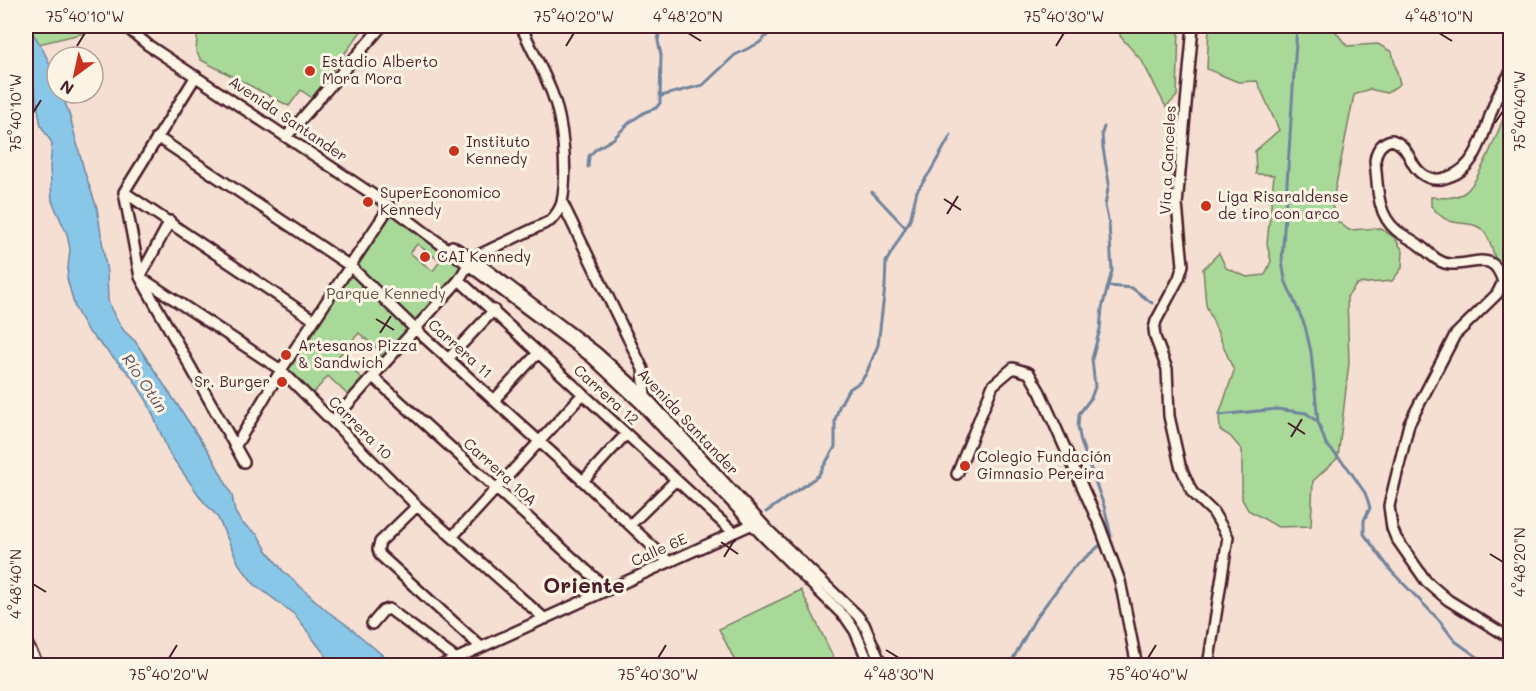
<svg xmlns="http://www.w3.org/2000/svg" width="1536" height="691" viewBox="0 0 1536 691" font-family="Mali,sans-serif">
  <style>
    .green { fill: #a8d999; stroke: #797c62; stroke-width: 1.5; fill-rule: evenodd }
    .water { fill: #89c7e9; stroke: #70849d; stroke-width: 1.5 }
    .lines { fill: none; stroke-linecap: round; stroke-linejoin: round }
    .stream { stroke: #70849d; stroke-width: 3 }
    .river { stroke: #89c7e9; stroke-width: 16 }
    .minor-casing { stroke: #4a1f2b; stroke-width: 14 }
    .minor { stroke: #fcf5e5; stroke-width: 9 }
    .ticks { fill: none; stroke: #4a1f2b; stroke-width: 2 }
    .poi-dot { fill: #c8321e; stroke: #fcf5e5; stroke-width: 2 }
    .labels { text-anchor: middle; stroke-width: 6; stroke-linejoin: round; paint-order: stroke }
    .poi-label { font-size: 15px; fill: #4a1f2b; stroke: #fcf5e5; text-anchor: start }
    .street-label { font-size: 15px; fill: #4a1f2b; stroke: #fcf5e5 }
    .park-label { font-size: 15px; fill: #624e46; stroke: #fcf5e5 }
    .water-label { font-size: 16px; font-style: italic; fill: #5d5164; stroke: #fcf5e5 }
    .district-label { font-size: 21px; font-weight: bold; fill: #4a1f2b; stroke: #fcf5e5 }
    .neatline { fill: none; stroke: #4a1f2b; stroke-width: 2 }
    .ticks-label { font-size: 15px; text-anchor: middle; fill: #4a1f2b }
  </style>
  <rect width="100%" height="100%" fill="#f5dfd2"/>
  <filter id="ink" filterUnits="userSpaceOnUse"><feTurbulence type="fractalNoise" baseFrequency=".0167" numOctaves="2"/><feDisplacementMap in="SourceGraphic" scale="12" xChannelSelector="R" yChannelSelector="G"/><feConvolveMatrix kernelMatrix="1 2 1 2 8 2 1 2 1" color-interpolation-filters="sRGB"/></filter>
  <g filter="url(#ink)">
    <path class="green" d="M27,26H114L39,44Z
      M198,26H365L312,98L301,90L289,106L201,60L196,51Z
      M1121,26H1179L1177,96L1166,107L1142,61L1120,36Z
      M1209,26H1331L1347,46L1378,44L1392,52L1400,84L1387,93L1369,89L1354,95L1332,205L1336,220L1349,230L1380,228L1394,237L1403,251L1402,268L1392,281L1357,284L1347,297L1349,363L1338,458L1313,481L1311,526L1278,527L1248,510L1242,499V450L1230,436L1220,430L1219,415L1234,371L1206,305L1203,269L1219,253L1226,268L1247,277L1265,275L1271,261L1267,244L1274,175L1256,174L1255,151L1279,130L1257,81L1238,82L1207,69Z
      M1510,99V278C1490,264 1497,250 1485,233C1477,221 1462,225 1450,221C1442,219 1437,212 1431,206V197C1442,198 1454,199 1464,193C1479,184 1504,118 1510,99Z
      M390,206L468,264L352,399L328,376L309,398L281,370ZM417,244L440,261L433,271L410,253ZM359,333L382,353L377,359L379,361L363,379L338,357Z
      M801,590L837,665H737L719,629Z"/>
    <path class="water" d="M26,26C39,37 57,75 57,93H62L70,117L84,170L97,208L107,273L108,301L115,317L124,331L135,341L212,457L232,495L235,512L242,523L258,535L266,549L283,571L327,611L347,625L394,665H373L357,651L351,652L353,659L358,665H333L294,614L254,584L239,564L217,516L203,501L169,453L147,401L132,377L87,330L75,308L67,278L70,249L67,234L52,201L50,167L52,143L41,126L34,86L26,70Z"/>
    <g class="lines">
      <path class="stream" d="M1297,26L1282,261L1285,280L1305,326L1311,352L1318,422L1326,444L1348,468L1365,493L1368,501L1370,508L1364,520V534L1392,572L1439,620L1455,641L1483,661L1499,666
        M661,96L703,85L735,55L759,43L777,26
        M588,167L589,156L596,149L613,139L630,122L645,112L656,108L660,103L661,55L658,41L660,26
        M872,192L905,227
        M1109,286L1132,288L1152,303
        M1219,415L1277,409L1306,413L1318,422
        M766,512L818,476L835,447V420L839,407L848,390L860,382L866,374L878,345L885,287L886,262L910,220L917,191L930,172L951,135
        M1009,666L1035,619L1073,568L1111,536L1104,506L1081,442L1078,427L1079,414L1091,398L1095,387L1092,359L1100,329L1102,308L1112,271L1109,224L1105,206L1109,183L1103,148L1102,133L1104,127"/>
      <path class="river" d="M335,638L364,666"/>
      <defs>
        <path id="minor" d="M125,26L148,45L390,206L591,357L640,403L762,535L846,618L855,631L870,666
          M1193,26L1177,205L1183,265L1179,278L1156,321L1154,329L1155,337L1167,369L1169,416L1180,465L1192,492L1213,512L1228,537L1208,666
          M1510,73C1507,79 1502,86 1499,93C1485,120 1482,167 1448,177C1441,180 1432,180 1425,176C1409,168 1411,146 1392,140C1381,142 1376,151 1375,161C1378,186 1376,213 1396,230C1403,236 1412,239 1419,245C1429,252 1437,263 1450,264C1474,266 1493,248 1503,282L1497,294L1455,335L1409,424L1389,506L1392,528L1396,538L1426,581L1448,600L1510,638
          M157,137L350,266L415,329L583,481L669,562
          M286,137L382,26
          M124,192L140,277L244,462
          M124,192L314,320
          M124,192L196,76
          M562,202L643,369L645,396L643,399
          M452,246L472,258L596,352L645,396L769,531L857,615L864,624L882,666
          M140,277L281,370L417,506L545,619
          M140,277L170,221
          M459,280L733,532
          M448,359L494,310
          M373,377L607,589
          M494,400L538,353
          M333,421L459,280L472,258L550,221C556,215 560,210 562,202C568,171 563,121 552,93C543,70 531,48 521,26
          M235,447L281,370L390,206
          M957,474L993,385L1013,368L1029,373L1040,392L1099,524L1120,581L1137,666
          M583,481L626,434
          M417,506L380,542L378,549L380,555L481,647
          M630,525L676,480
          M452,537L582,395
          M372,624L383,611L389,609L455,658
          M26,642L39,666
          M440,666L755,523"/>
      </defs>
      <use href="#minor" class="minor-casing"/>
      <use href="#minor" class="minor"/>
    </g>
  </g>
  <path class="ticks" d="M688,33L701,41M1439,33L1452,41M77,46L85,33M566,46L574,33M1056,46L1064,33M33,113L41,100M1495,123L1503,111M944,199L961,210M947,214L958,196M376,319L394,330M380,333L391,316M1288,423L1305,434M1291,437L1302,419M721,542L738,554M1490,554L1503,562M724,557L735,539M33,584L46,592M886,650L899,658M169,658L177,645M658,658L666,645M1148,658L1156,645"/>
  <g class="poi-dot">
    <circle cx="310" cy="71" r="6"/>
    <circle cx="454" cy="151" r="6"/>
    <circle cx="368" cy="202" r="6"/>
    <circle cx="1206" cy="206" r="6"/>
    <circle cx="425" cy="257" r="6"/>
    <circle cx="286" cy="355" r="6"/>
    <circle cx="282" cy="382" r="6"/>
    <circle cx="965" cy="466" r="6"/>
  </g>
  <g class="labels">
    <g class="poi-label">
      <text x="322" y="67">Estadio Alberto<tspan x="322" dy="17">Mora Mora</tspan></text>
      <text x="466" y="147">Instituto<tspan x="466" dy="17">Kennedy</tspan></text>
      <text x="380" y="198">SuperEconomico<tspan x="380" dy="17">Kennedy</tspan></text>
      <text x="1218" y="202">Liga Risaraldense<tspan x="1218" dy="17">de tiro con arco</tspan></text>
      <text x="437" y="262">CAI Kennedy</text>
      <text x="298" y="351">Artesanos Pizza<tspan x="298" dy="17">&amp; Sandwich</tspan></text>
      <text x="270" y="387" text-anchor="end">Sr. Burger</text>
      <text x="977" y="462">Colegio Fundación<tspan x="977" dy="17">Gimnasio Pereira</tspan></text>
    </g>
    <g class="street-label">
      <text transform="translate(288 119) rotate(34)" y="5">Avenida Santander</text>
      <text transform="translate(1168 160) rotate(-87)" y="5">Vía a Canceles</text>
      <text transform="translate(460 349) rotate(42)" y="5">Carrera 11</text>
      <text transform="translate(606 395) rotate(42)" y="5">Carrera 12</text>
      <text transform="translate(688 422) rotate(47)" y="5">Avenida Santander</text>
      <text transform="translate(360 428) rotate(45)" y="5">Carrera 10</text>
      <text transform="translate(500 472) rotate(42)" y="5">Carrera 10A</text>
      <text transform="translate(659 550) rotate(-24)" y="5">Calle 6E</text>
    </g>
    <g class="park-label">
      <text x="386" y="299">Parque Kennedy</text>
    </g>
    <g class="water-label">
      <text transform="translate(145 383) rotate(56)" y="6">Río Otún</text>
    </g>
    <g class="district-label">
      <text x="584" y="593">Oriente</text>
    </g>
  </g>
  <rect width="1536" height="691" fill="none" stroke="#fcf5e5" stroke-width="66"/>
  <g transform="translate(75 75) rotate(213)"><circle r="28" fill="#fcf5e5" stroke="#b59f9b" stroke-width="1.5"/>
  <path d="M0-4.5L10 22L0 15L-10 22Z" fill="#c8321e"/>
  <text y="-9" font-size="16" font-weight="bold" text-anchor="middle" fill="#4a1f2b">N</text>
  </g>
  <rect x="33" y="33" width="1470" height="625" class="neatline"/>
  <g class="ticks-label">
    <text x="85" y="22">75°40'10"W</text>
    <text x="574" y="22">75°40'20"W</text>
    <text x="688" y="22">4°48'20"N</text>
    <text x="1064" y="22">75°40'30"W</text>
    <text x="1439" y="22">4°48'10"N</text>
    <text transform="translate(1520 111) rotate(-90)" y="5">75°40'40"W</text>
    <text transform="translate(16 113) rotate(-90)" y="5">75°40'10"W</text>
    <text transform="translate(1520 562) rotate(-90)" y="5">4°48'20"N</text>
    <text transform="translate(16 584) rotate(-90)" y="5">4°48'40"N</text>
    <text x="169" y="680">75°40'20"W</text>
    <text x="658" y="680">75°40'30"W</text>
    <text x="899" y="680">4°48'30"N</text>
    <text x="1148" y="680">75°40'40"W</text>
  </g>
</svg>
